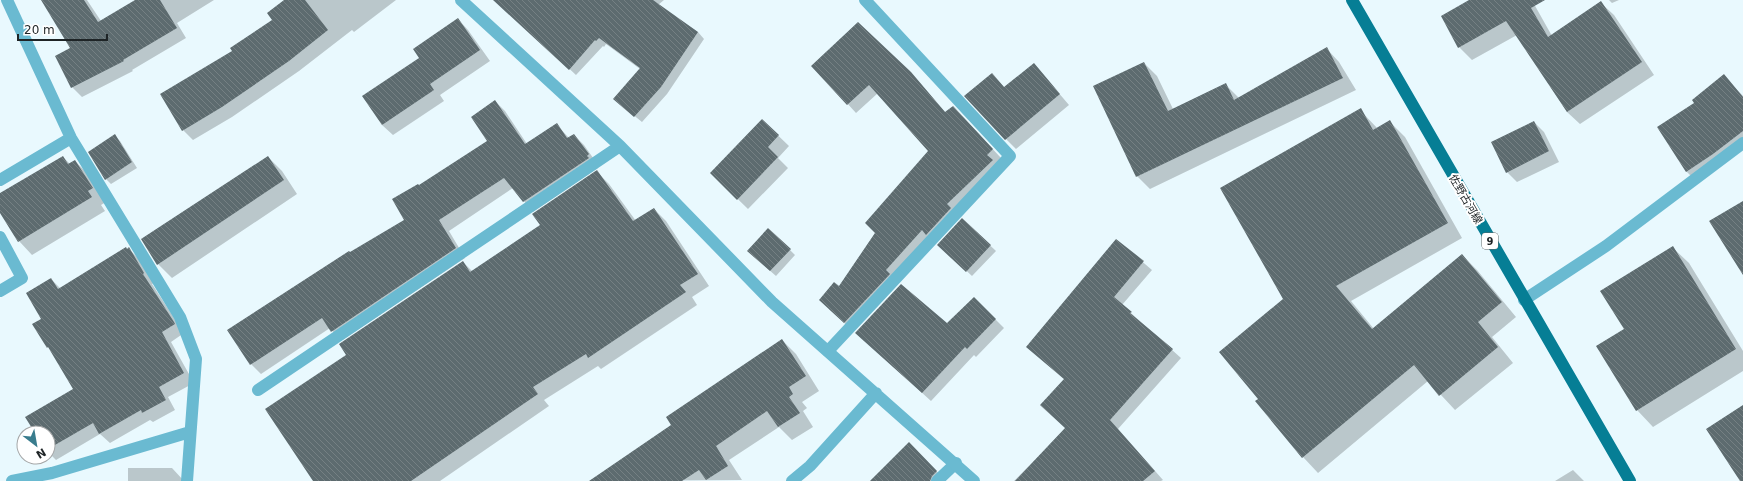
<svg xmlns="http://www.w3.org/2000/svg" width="1743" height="481" viewBox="0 0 1743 481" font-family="'DejaVu Sans','Noto Sans JP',sans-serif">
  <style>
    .shadow { fill: #0003 }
    .building { fill: url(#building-back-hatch) }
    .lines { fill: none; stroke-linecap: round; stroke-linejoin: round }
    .lane { stroke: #6abad1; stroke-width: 12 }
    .street { stroke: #6abad1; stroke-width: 12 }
    .primary { stroke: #067e95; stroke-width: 12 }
    .labels { text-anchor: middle; stroke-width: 4; stroke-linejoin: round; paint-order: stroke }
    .shield { fill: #fff; stroke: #626667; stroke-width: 1 }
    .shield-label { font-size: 10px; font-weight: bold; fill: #1e2426 }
    .street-label { font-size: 11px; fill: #1e2426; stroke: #fff }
  </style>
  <defs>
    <pattern id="building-back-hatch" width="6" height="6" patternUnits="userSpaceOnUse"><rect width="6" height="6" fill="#5d6b6f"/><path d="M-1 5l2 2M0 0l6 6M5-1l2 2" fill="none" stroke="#758083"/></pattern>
  </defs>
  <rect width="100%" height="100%" fill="#e9f9fe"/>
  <path class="shadow" d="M57,0H87L101,21L137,0H214L177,23L186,38L132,70L133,71L82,97L72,87V49Z
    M286,0H396L354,32L352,30L299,71L232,117L193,140L183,130L234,51L273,20Z
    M599,0H664L658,5L698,32L704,39L667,94L642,122L621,105L640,69L606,44L604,47L603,46L576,75L546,47Z
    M1472,0H1530L1534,4L1552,36L1601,3L1614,15L1654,75L1580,124L1567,112L1517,35L1472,60L1459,47Z
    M1609,0H1619L1612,3Z
    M458,19L468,30L490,61L440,95L444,101L393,135L382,125L420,58Z
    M1327,49L1339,62L1356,90L1150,189L1137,176L1144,63L1157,76L1173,109L1225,84L1239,98Z
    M1034,64L1069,105L1016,149L1006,139L992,74L1005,88Z
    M813,66L910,72L946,113L962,116L1001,158L853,331L829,309L839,287L930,151L878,93L856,113Z
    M1724,76L1743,96V149L1697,182L1686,171L1696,103Z
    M495,101L505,111L527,144L556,124L569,138L574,135L584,145L598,165L596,166L598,168L533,212L513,188L449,231L465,258L341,341L330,328L261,374L251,364L350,253L406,221L419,186L489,141Z
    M1360,110L1378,129L1390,122L1405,137L1462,238L1351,301L1374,329L1462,255L1477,270L1516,317L1492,337L1513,363L1455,410L1428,381L1318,473L1303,457L1256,401L1259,399L1284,300Z
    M762,120L789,146L778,158L788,168L748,209L711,173Z
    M1534,122L1544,132L1559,162L1517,182L1507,172Z
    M115,136L120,141L137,168L111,184L106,179Z
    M63,157L70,164L75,161L89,175L106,202L101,205L105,211L32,255L19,241L0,211V195Z
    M268,157L282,171L297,194L172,278L158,264Z
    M597,172L609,184L636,221L654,209L666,221L709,286L692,297L697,305L601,369L598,366L544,400L549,406L440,481H309H314L347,355L463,262L473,272L541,225Z
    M962,219L996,251L972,276L939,245Z
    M1117,240L1152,270L1122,305L1181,358L1118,429L1163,480L1161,481H1014L1066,428L1065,380L1027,347Z
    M1672,247L1689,263L1743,351V371L1653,427L1637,410L1597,346L1625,329Z
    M129,249L139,259L154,283L152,284L184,333L171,342L194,383L168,397L175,410L153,422L150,420L110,443L100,434L56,460L48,452V433H36L74,389L53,352L33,325L42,319L51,279L61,289Z
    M790,250L795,255L776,276L753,256Z
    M974,298L1004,328L976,357L974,355L931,401L865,341L947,324Z
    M782,340L796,354L819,391L802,402L807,408L803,411L813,427L792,440L779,427L729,460L742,480L591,481L672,425Z
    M909,443L946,481H870Z
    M128,468H172L184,481H125H128Z
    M1573,470L1584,481H1555Z"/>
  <path class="building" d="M41,0H84L98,22L135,0H160L177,28L123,60L124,61L71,88L55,56L70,48Z
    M284,0H305L328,30L289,61L222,107L182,131L160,94L232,51L230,48L272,20L267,13Z
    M493,0H653L698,32L661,87L634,117L613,99L640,68L599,38L596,41L595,40L569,70Z
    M1469,0H1545L1531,8L1548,37L1601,1L1642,62L1567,112L1506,21L1458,48L1441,16Z
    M458,18L480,50L430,84L434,90L382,125L362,96L419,58L413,49Z
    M858,22L911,72L945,112L953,106L993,149L987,155L993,160L947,204L951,208L926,235L922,230L886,270L890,274L844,323L819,300L834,282L839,286L875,233L865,223L928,151L869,85L847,105L811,66Z
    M1327,47L1343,78L1136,177L1093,86L1144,62L1168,111L1226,83L1234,100Z
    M1034,63L1060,94L1005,140L964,96L992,73L1004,87Z
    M1724,74L1743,97V131L1713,154L1686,172L1657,127L1694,103L1692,100Z
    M495,100L525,144L557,123L567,138L574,134L589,154L587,156L589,158L523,202L504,178L439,220L456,248L331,332L322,318L250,365L227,330L349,251L350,252L404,220L392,199L418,184L419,185L487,141L471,117Z
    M1361,108L1373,130L1390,120L1448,223L1336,286L1372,329L1462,254L1502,302L1478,322L1498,347L1439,396L1414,365L1302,458L1255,401L1258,399L1219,352L1283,299L1220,188Z
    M762,119L779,135L768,147L778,157L737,200L710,173Z
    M1534,121L1549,151L1506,173L1491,142Z
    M115,134L132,162L105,180L88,152Z
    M63,156L68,164L75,160L93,188L88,191L92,197L18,242L0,213V193Z
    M268,156L284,180L157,265L141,239Z
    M597,170L633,221L654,208L698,274L680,285L686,292L588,358L586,354L533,387L538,394L411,481H313L265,409L346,355L339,344L463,261L470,272L540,225L532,214Z
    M1743,201V275L1709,221Z
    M962,218L991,245L966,272L937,245Z
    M768,228L791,249L770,271L747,251Z
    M1116,239L1144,261L1114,297L1132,312L1130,313L1173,349L1110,420L1155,471L1143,481H1015L1065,428L1040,405L1064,379L1026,347Z
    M1673,246L1736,349L1636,411L1596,346L1624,329L1600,291Z
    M126,247L127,249L129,247L144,273L143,274L174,322L175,324L162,332L184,373L159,387L166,400L142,413L141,410L99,434L93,423L48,449V433H35L25,417L73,389L48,347L47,348L32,324L41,319L26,293L51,278L58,289Z
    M901,284L947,323L974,297L996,319L967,349L965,347L922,393L855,333Z
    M782,339L806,376L789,387L793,394L789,397L800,413L778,427L767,411L716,446L728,466L706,480L699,470L682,481H589L671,425L666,417Z
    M1743,405V481H1740L1706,429Z
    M909,442L937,471L932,476L930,481H870Z"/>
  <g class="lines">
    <path class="lane" d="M828,351L1010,156L865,0
      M937,481L956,463"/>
    <path class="street" d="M7,0L71,138L180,317L196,359L187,481
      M461,0L620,146L772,302L974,481
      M0,180L71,138
      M0,237L22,278L0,291
      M1524,300L1606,246L1743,143
      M258,390L620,146
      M12,481L52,473L190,432
      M792,481L810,466L876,393"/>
    <path class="primary" d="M1352,0L1630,481"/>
  </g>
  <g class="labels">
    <rect class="shield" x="1482" y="233" width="16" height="16" rx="3"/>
    <g class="shield-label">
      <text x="1490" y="245">9</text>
    </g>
    <g class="street-label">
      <text transform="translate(1466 199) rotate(60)" y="4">佐野古河線</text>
    </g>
  </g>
  <g transform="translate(36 445) rotate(149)"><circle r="19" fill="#ffffff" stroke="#a5a7a8"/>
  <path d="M0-3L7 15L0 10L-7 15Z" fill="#397c8d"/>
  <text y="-6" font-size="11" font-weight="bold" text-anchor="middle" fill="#1e2426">N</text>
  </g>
  <path d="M18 34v6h89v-6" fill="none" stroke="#1e2426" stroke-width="2"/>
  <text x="24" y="34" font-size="12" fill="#1e2426" stroke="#ffffff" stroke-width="3" paint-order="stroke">20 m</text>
</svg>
